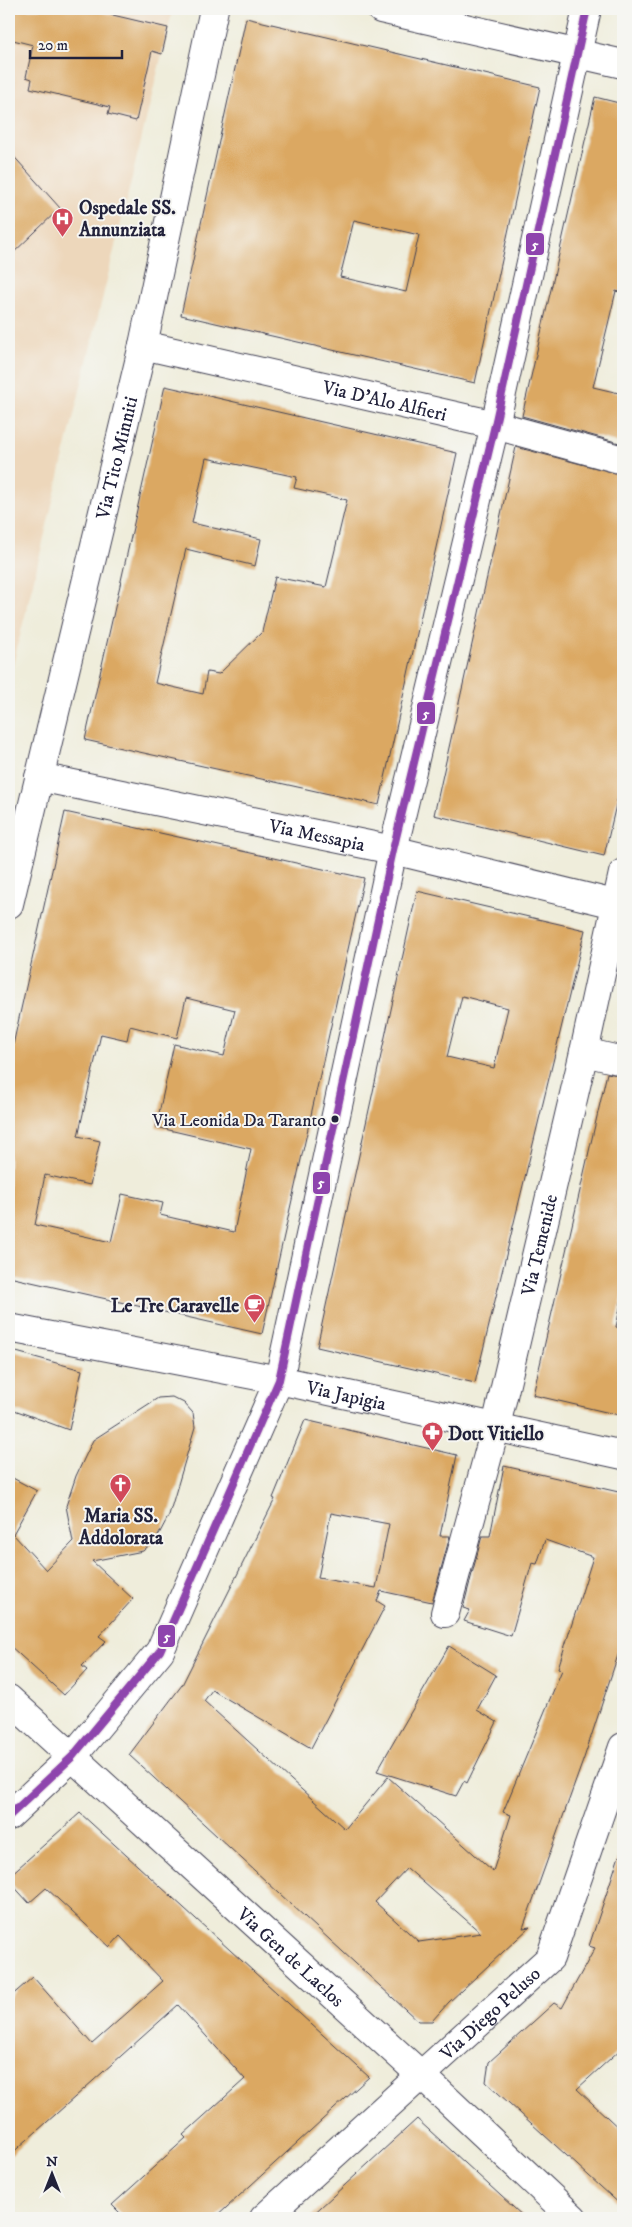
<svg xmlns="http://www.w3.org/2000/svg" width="632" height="2227" viewBox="0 0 632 2227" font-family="'IM FELL DW Pica',serif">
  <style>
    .built { fill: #edd7bb }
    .building { fill: #dba862; fill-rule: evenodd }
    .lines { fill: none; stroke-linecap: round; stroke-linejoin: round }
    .minor-casing { stroke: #414053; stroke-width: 30 }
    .major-casing { stroke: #414053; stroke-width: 30 }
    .minor { stroke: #fff; stroke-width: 28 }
    .major { stroke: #fff; stroke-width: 28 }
    .bus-1-casing { stroke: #f6f6f2; stroke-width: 11 }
    .bus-1 { stroke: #8e44ad; stroke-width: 8 }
    .bus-dot { fill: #22223b; stroke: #f6f6f2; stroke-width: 2 }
    .labels { text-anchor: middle; stroke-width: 4; stroke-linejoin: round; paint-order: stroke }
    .bus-label { font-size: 18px; fill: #22223b; stroke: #f6f6f2; text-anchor: end }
    .poi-label { font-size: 19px; font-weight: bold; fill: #22223b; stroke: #f6f6f2; text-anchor: start }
    .street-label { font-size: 19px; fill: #22223b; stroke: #f6f6f2 }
    .line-badge { stroke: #f6f6f2; stroke-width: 2 }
    .badge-label { font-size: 14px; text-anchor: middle; font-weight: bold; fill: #fff }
  </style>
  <rect width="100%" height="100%" fill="#f6f6f2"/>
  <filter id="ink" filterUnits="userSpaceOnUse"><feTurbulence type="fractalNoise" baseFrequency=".02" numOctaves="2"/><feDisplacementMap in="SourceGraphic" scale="10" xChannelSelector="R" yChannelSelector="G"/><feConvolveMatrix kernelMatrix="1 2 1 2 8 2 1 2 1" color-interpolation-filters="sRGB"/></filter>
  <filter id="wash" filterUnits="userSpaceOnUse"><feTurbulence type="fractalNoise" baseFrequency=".0096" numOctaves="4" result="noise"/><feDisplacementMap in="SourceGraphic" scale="20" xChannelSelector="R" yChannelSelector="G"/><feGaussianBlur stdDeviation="1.12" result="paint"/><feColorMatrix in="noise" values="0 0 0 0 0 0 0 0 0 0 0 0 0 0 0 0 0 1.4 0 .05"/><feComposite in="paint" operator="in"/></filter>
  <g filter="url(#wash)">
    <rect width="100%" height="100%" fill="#efeddb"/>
    <path class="built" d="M9,9H173L9,681Z"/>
    <g id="blocks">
      <path class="building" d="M9,9H101L100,12L168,28L162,54L152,51L136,121L108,114L110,107L30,88L32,79L26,77L33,45L9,39Z
        M246,18L540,87L475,383L181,315ZM354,220L419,235L406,292L340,277Z
        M595,97L623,104V293L616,291L593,387L623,394V444L522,416Z
        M9,151L60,208L9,257Z
        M165,386L457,453L379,805L85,740ZM206,458L297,477L294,488L347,500L326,587L275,577L262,632L219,674L207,672L203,694L155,683L186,549L255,566L261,539L192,523Z
        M516,447L623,475V775L604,856L434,815Z
        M65,812L364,878L262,1334L9,1277V1063ZM186,998L235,1010L224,1056L174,1044L156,1127L251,1149L234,1232L160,1215L163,1203L122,1194L111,1242L35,1225L45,1175L90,1185L100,1141L78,1136L101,1034L127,1040L130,1026L177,1038Z
        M417,891L585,930L475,1383L317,1347ZM462,996L508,1008L494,1068L447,1057Z
        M607,1073L623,1076V1294L616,1327L623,1329V1416L533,1395Z
        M9,1350L82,1370L69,1430L9,1408Z
        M172,1397L184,1403L193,1413L195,1427L169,1515L157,1538L143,1551L92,1561L133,1599L99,1636L106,1641L82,1666L87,1670L64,1695L9,1645V1476L37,1491L13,1534L46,1570L73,1542L66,1506L76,1476L93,1440L158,1398Z
        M305,1420L457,1455L440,1536H450L432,1602L381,1591L377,1601L385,1606L311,1748L212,1690L204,1701L345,1829L388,1777L493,1871L511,1815L503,1812L562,1670L558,1668L593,1557L545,1540L537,1564L532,1563L511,1636L464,1621L470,1610L463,1608L482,1536H490L504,1466L623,1493V1640L584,1758L523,1928L530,1927L449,2002L432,2021H418L129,1755L182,1685L275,1499L273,1498ZM331,1513L389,1524L376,1588L318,1578ZM407,1868L481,1933L419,1942L375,1902Z
        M449,1646L496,1675L477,1710L497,1722L467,1783L464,1781L456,1796L377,1771Z
        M80,1813L369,2077L215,2218H125L112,2205L186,2138L183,2135L245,2079L178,2005L9,2156V1998L33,1977L92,2044L163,1981L120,1936L110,1947L46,1888L29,1903L9,1881V1876Z
        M619,1856L623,1857V2047L577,2089L623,2132V2207L486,2082L489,2062L554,2003L562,2008L595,1948L589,1946Z
        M417,2119L525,2218H309Z"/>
    </g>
  </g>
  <g filter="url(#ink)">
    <use href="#blocks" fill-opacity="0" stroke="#414053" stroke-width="1"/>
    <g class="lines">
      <defs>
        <g id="minor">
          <path d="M381,9L623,64"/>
          <path id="s1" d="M143,345L495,425L623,460"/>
          <path id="s2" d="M39,777L393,850L623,906"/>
          <path d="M584,1052L623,1061"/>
          <path id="s3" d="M9,1328L279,1380L623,1455"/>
          <path id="s4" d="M445,1613L496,1426L584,1052L623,873"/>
          <path d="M9,1816L72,1757L160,1651L279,1380L393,850L495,425L587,9"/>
          <path id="s5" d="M264,2218L550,1958L623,1747"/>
        </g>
        <g id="major">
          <path id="s6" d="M9,904L143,345L214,9"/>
          <path id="s7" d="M9,1699L421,2075L573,2218"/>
        </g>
      </defs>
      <use href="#minor" class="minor-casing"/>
      <use href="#major" class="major-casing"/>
      <use href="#minor" class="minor"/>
      <use href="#major" class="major"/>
      <defs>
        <path id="bus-1" d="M9,1816L72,1757L160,1651L279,1380L393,850L495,425L587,9"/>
      </defs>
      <use href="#bus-1" class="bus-1-casing"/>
      <use href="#bus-1" class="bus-1"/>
    </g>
  </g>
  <defs>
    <symbol id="hospital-pin" viewBox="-11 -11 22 30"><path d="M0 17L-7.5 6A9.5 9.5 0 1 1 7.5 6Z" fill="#d1495b" stroke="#f6f6f2"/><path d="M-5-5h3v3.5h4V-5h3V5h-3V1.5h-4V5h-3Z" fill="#fff"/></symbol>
    <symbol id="cafe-pin" viewBox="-11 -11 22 30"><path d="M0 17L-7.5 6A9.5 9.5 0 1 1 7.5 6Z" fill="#d1495b" stroke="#f6f6f2"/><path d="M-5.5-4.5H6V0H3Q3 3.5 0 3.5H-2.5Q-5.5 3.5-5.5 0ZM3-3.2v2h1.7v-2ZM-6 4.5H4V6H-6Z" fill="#fff"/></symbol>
    <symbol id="pharmacy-pin" viewBox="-11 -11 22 30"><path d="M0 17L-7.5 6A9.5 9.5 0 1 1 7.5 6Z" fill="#d1495b" stroke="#f6f6f2"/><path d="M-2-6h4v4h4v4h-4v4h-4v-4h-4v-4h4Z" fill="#fff"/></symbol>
    <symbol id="church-pin" viewBox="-11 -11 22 30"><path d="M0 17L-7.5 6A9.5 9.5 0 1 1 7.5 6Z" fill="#d1495b" stroke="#f6f6f2"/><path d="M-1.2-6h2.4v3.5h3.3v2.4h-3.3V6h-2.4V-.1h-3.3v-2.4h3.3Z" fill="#fff"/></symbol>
  </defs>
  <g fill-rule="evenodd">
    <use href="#hospital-pin" x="50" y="206" width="25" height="34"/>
    <use href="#cafe-pin" x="242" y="1292" width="25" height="34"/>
    <use href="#pharmacy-pin" x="420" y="1420" width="25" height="34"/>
    <use href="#church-pin" x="108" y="1472" width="25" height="34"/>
  </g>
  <circle class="bus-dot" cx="335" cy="1119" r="4.5"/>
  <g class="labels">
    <g class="bus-label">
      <text x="326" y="1126">Via Leonida Da Taranto</text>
    </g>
    <g class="poi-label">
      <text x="79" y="214">Ospedale SS.<tspan x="79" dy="22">Annunziata</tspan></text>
      <text x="239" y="1312" text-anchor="end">Le Tre Caravelle</text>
      <text x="448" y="1440">Dott Vitiello</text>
      <text x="121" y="1522" text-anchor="middle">Maria SS.<tspan x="121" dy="22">Addolorata</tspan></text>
    </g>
    <g class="street-label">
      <text dy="7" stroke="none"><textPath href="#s1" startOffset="248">Via D'Alo Alfieri</textPath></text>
      <text dy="7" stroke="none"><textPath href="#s6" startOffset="459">Via Tito Minniti</textPath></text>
      <text dy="7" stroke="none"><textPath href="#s2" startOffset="284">Via Messapia</textPath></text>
      <text dy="7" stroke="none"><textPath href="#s4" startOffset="380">Via Temenide</textPath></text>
      <text dy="7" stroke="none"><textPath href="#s3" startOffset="344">Via Japigia</textPath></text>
      <text dy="7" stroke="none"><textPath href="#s7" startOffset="382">Via Gen de Laclos</textPath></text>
      <text dy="7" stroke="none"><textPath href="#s5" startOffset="305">Via Diego Peluso</textPath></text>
    </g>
  </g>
  <g class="line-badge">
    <rect x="525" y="232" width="20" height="24" rx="5" fill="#8e44ad"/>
    <rect x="416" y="701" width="20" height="24" rx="5" fill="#8e44ad"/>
    <rect x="312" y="1171" width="19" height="24" rx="5" fill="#8e44ad"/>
    <rect x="157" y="1624" width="19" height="24" rx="5" fill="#8e44ad"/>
  </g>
  <g class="badge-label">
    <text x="535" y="249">5</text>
    <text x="426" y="718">5</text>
    <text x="321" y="1187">5</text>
    <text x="167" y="1641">5</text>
  </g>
  <rect width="632" height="2227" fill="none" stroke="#f6f6f2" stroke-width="30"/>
  <g transform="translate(52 2174)" stroke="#f6f6f2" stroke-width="4" paint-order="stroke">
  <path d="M0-4L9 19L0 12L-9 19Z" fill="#22223b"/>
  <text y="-8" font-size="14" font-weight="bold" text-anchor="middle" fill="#22223b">N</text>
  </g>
  <path d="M30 50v8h92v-8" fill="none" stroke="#22223b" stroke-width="2.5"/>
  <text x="38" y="50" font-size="15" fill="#22223b" stroke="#f6f6f2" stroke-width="4" paint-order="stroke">20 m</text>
</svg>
